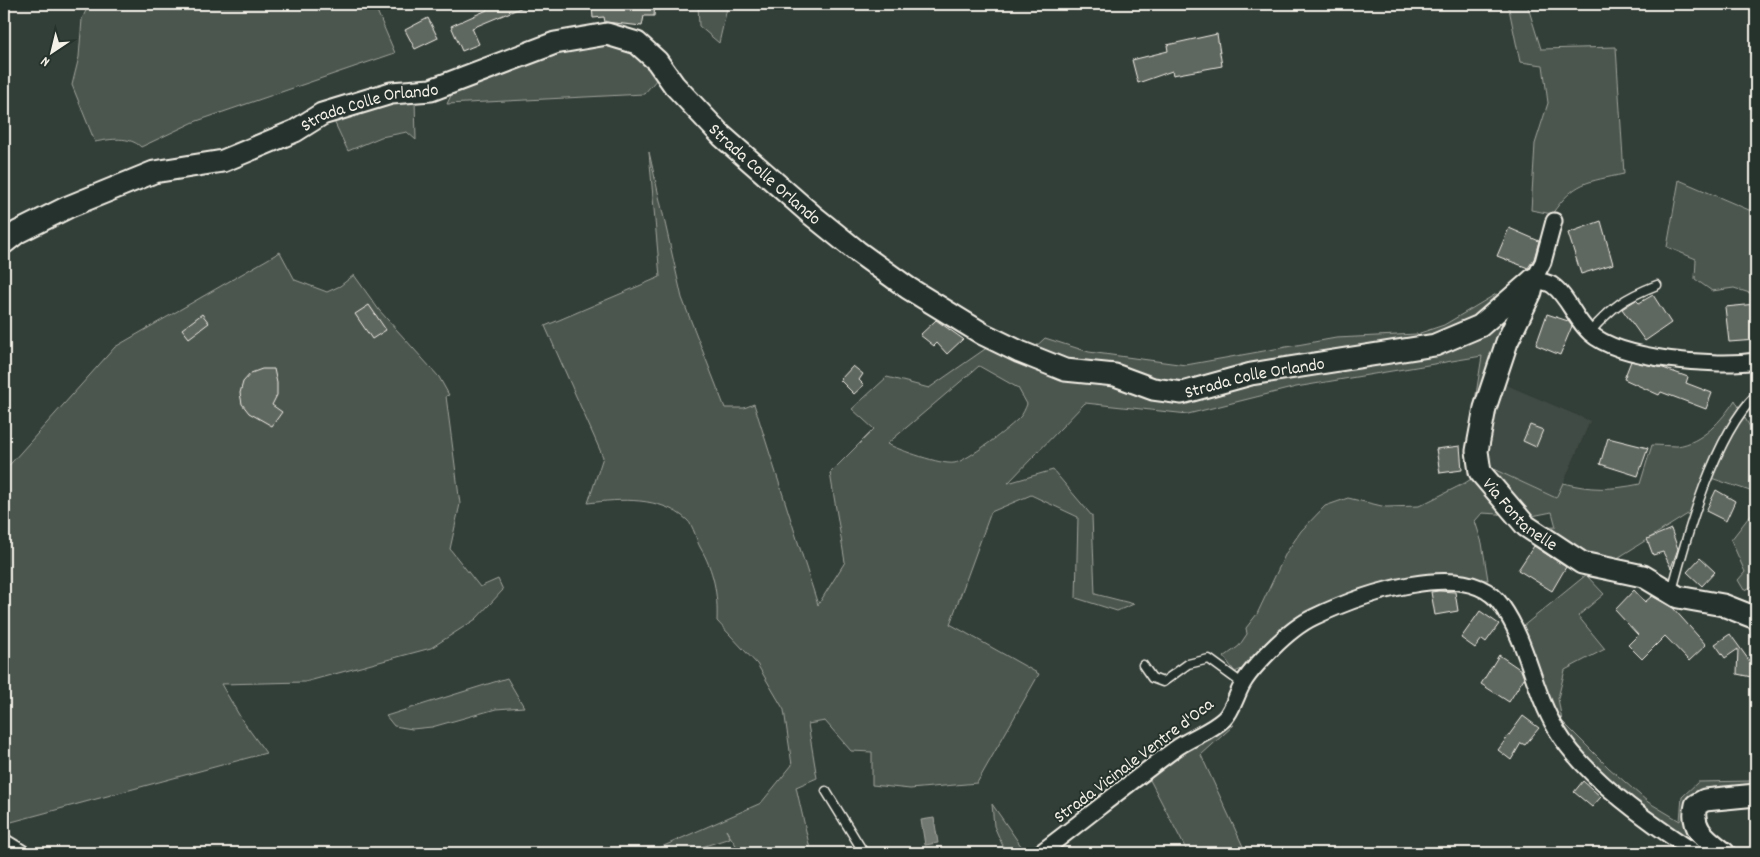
<svg xmlns="http://www.w3.org/2000/svg" width="1760" height="857" viewBox="0 0 1760 857" font-family="Dekko,sans-serif">
  <style>
    .built { fill: #404b44 }
    .green { fill: #4c564f; stroke: #a0a49c; fill-rule: evenodd }
    .water { fill: #727972; stroke: #a6a9a1 }
    .building { fill: #5f6861; stroke: #f4f1e8 }
    .lines { fill: none; stroke-linecap: round; stroke-linejoin: round }
    .lane-casing { stroke: #f4f1e8; stroke-width: 11 }
    .street-casing { stroke: #f4f1e8; stroke-width: 19 }
    .secondary-casing { stroke: #f4f1e8; stroke-width: 25 }
    .lane { stroke: #26332d; stroke-width: 8 }
    .street { stroke: #26332d; stroke-width: 15 }
    .secondary { stroke: #26332d; stroke-width: 21 }
    .labels { text-anchor: middle; stroke-width: 4; stroke-linejoin: round; paint-order: stroke }
    .street-label { font-size: 18px; fill: #f4f1e8; stroke: #26332d }
  </style>
  <rect width="100%" height="100%" fill="#323e38"/>
  <filter id="ink" filterUnits="userSpaceOnUse"><feTurbulence type="fractalNoise" baseFrequency=".02" numOctaves="2"/><feDisplacementMap in="SourceGraphic" scale="10" xChannelSelector="R" yChannelSelector="G"/><feConvolveMatrix kernelMatrix="1 2 1 2 8 2 1 2 1" color-interpolation-filters="sRGB"/></filter>
  <g filter="url(#ink)">
    <path class="built" d="M1504,384L1590,421L1557,498L1489,467L1494,419Z"/>
    <path class="green" d="M89,4H374L395,53L194,122L141,147C130,136 110,139 95,142L72,85L79,57L82,19Z
      M698,4H728L719,43L699,26Z
      M1508,4H1527L1541,49L1616,47L1624,174C1587,182 1575,181 1552,214L1531,210L1535,144L1548,103L1543,65L1520,62Z
      M615,44L637,53L658,78L644,94L447,104L453,91L560,51L583,45Z
      M415,99L416,140L407,132L381,137L348,151L332,117L390,101Z
      M649,152L682,298L725,408H744L754,404L818,605L845,562L830,473L874,429L852,409L887,377L929,388L988,347L1152,392L1504,321L1508,329L1475,434L1470,433L1482,356L1296,387L1188,414L1085,403L1008,483L1053,470L1092,516L1095,594L1134,604L1117,611L1076,598L1078,517L1031,495L991,512L950,624L1039,674L977,783L910,789L872,785V752L851,751L825,721L808,724L817,778L796,787L811,853H741L726,830L730,838L683,853H648L761,803L792,765L784,710L757,664L717,621C718,594 714,571 700,547C696,540 694,526 687,520C661,496 620,499 588,503L603,457L545,326L660,277ZM979,366L1018,388L1027,404C1025,409 1023,414 1020,417C1011,427 966,462 954,463C941,465 900,450 887,444Z
      M1679,180L1756,213V295L1734,288L1712,291L1695,279L1696,259L1667,247Z
      M280,252L295,280L327,292L340,286L354,275L379,310L439,377L449,395L446,396L460,504L450,549L480,587L498,579L503,590L476,619L431,648L305,682L221,684L242,720L266,753L4,824V650L7,646L4,643V471L115,347Z
      M1496,294L1501,296L1459,330L1183,382C1135,384 1075,366 1030,352L1045,338L1089,352L1186,365L1336,338L1417,334L1444,325Z
      M1735,400L1756,438V493L1708,477L1691,512L1608,564L1588,561L1537,528L1556,527L1552,512L1532,516L1482,513L1475,521L1482,543L1488,580L1415,578L1300,616L1267,642L1246,667L1235,672L1224,657L1239,646L1247,634L1246,628L1257,614L1286,553L1301,531L1325,506L1348,498L1386,507L1419,506L1465,483L1489,467L1556,498L1563,483C1590,490 1612,490 1640,484L1652,445C1660,445 1669,446 1677,446C1702,443 1722,420 1735,400Z
      M1756,508V585L1744,590L1738,580L1745,572L1731,540Z
      M1586,575L1604,594L1578,616L1605,649L1565,670L1558,698L1562,721L1609,768L1648,802L1680,821L1682,797L1698,782L1751,781L1756,779V790L1687,811L1684,821L1690,831L1714,853H1705L1608,783L1556,723L1522,627Z
      M507,678L524,707L496,709L432,727L412,729L394,726L386,716Z
      M1234,725L1201,755L1246,853H1188L1150,780L1094,818L1157,767L1222,726Z
      M992,804L1026,853H1006L994,826Z"/>
    <path class="water" d="M934,818L938,843L925,845L921,820Z"/>
    <path class="building" d="M485,4H530L472,28L479,44L462,51L451,26L487,10Z
      M613,4H655L654,16H644L642,26L605,22L604,17L593,18L592,5Z
      M428,18L438,38L415,49L405,30Z
      M1217,34L1222,66L1173,75L1172,71L1138,83L1132,60L1168,51L1167,45Z
      M1601,221L1613,264L1581,274L1568,233Z
      M1509,228L1539,241L1534,259L1528,268L1497,256Z
      M1653,295L1671,323L1645,341L1622,309L1636,300L1639,303Z
      M1756,304V340L1729,342L1725,307Z
      M369,305L386,330L372,339L355,314Z
      M202,314L209,323L189,338L182,329Z
      M1547,314L1568,321L1572,326L1560,355L1536,345Z
      M936,320L963,339L947,354L937,343L934,346L920,335Z
      M1631,361L1663,368L1688,377L1686,383L1712,393L1706,409L1661,392L1659,395L1624,379Z
      M853,366L863,374L859,380L864,385L854,394L840,380Z
      M262,369H274L277,383V395L272,405L282,412L272,426L249,413L242,404L240,393L243,382L251,373Z
      M1530,425L1543,430L1536,447L1523,441Z
      M1608,438L1648,448L1638,476L1600,464Z
      M1460,446L1462,470L1440,473L1436,449Z
      M1716,490L1735,501L1726,521L1706,511Z
      M1671,529L1678,549L1671,568L1663,552L1653,555L1647,539Z
      M1534,546L1566,567L1552,591L1518,570Z
      M1700,558L1715,572L1702,586L1687,572Z
      M1634,590L1645,602L1652,596L1673,608L1706,645L1689,661L1665,636L1642,659L1628,645L1638,635L1615,610Z
      M1439,591L1455,592L1458,611L1435,615L1431,592Z
      M1480,611L1499,624L1486,642L1482,639L1475,648L1461,638Z
      M1730,634L1756,670V678L1737,674L1738,649L1725,658L1715,644Z
      M1499,655L1521,670L1524,678L1509,702L1481,684Z
      M1523,716L1539,728L1525,745L1521,743L1511,760L1498,750Z
      M1583,781L1601,797L1592,807L1574,792Z"/>
    <g class="lines">
      <defs>
        <path id="lane" d="M1589,333C1613,306 1624,298 1657,285
          M1672,591C1687,534 1714,436 1756,395
          M1143,665L1152,678L1163,682L1188,664L1209,659L1243,684
          M826,791L864,853"/>
        <path id="street" d="M1554,221L1543,262L1534,279C1539,281 1547,282 1552,285C1568,296 1575,320 1590,333C1620,360 1718,367 1756,361
          M4,842L22,853
          M1040,853C1085,819 1129,783 1175,749C1190,738 1210,732 1224,719C1234,709 1237,691 1245,680C1252,669 1263,658 1272,649C1284,637 1299,624 1314,617C1358,596 1468,555 1502,606C1528,643 1533,691 1556,729C1583,776 1651,824 1696,853"/>
        <g id="secondary">
          <path id="s1" d="M4,243L18,232L68,207L154,172L223,161L295,131L322,114L391,93L431,90L555,43L607,34L637,43L657,61L674,85L722,136L812,215L858,252L908,288L983,334L1020,352L1065,370L1115,375L1153,389L1182,393L1251,374L1435,345L1480,326L1534,279"/>
          <path id="s2" d="M1534,279L1531,292L1507,342L1485,408L1477,451L1480,472L1526,526L1582,563L1643,576L1678,597L1723,605L1756,618"/>
          <path d="M1724,853C1706,839 1690,829 1696,805L1705,800L1756,795"/>
        </g>
      </defs>
      <use href="#lane" class="lane-casing"/>
      <use href="#street" class="street-casing"/>
      <use href="#secondary" class="secondary-casing"/>
      <use href="#lane" class="lane"/>
      <use href="#street" class="street"/>
      <use href="#secondary" class="secondary"/>
    </g>
  </g>
  <g class="labels">
    <g class="street-label">
      <text dy="6" stroke="none"><textPath href="#s1" startOffset="394">Strada Colle Orlando</textPath></text>
      <text dy="6" stroke="none"><textPath href="#s1" startOffset="859">Strada Colle Orlando</textPath></text>
      <text dy="6" stroke="none"><textPath href="#s1" startOffset="1414">Strada Colle Orlando</textPath></text>
      <text dy="6" stroke="none"><textPath href="#s2" startOffset="262">Via Fontanelle</textPath></text>
      <text transform="translate(1133 760) rotate(-37)" y="6">Strada Vicinale Ventre d'Oca</text>
    </g>
  </g>
  <rect width="1760" height="857" fill="none" stroke="#26332d" stroke-width="20"/>
  <rect x="10" y="10" width="1740" height="837" fill="none" stroke="#f4f1e8" stroke-width="2" filter="url(#ink)"/>
  <g transform="translate(52 52) rotate(215)" stroke="#26332d" stroke-width="4" paint-order="stroke">
  <path d="M0-4L9 19L0 12L-9 19Z" fill="#f4f1e8"/>
  <text y="-8" font-size="14" font-weight="bold" text-anchor="middle" fill="#f4f1e8">N</text>
  </g>
</svg>
